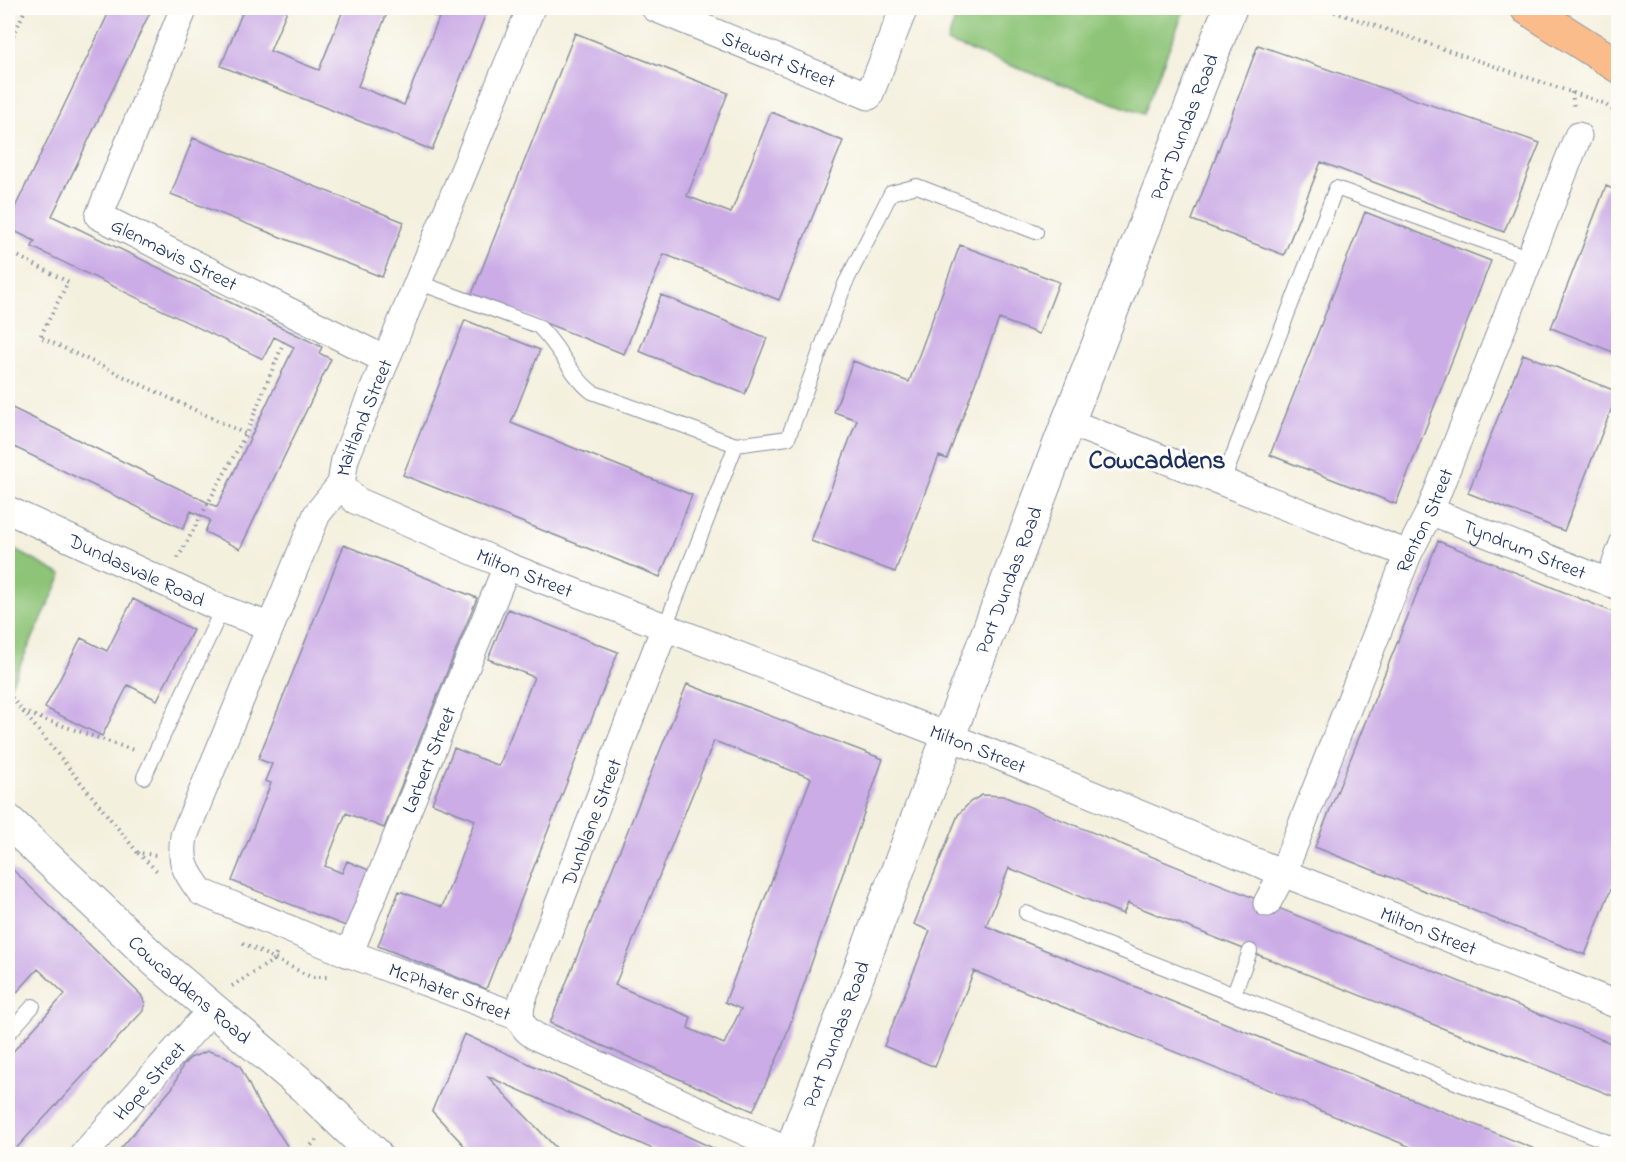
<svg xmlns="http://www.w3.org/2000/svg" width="1626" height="1162" viewBox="0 0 1626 1162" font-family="'Indie Flower',sans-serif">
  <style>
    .green { fill: #8dc477; stroke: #547a6a; stroke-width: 1.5 }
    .building { fill: #cbace6; fill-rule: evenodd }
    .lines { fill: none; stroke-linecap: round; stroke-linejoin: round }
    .service-casing { stroke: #88909e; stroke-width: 16 }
    .minor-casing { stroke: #88909e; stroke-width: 29 }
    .tertiary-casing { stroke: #88909e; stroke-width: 35 }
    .primary-casing { stroke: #88909e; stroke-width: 35 }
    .path { stroke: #88909e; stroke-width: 4; stroke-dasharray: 1.5 4.5; stroke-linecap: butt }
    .service { stroke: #fff; stroke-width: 14 }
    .minor { stroke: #fff; stroke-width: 27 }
    .tertiary { stroke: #fff; stroke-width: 33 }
    .primary { stroke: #fabc8b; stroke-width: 33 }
    .labels { text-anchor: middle; stroke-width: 6; stroke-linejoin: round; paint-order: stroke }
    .street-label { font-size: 20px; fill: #1b2f5e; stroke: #fdfcf7 }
    .district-label { font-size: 26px; font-weight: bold; fill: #1b2f5e; stroke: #fdfcf7 }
  </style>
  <rect width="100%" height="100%" fill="#fdfcf7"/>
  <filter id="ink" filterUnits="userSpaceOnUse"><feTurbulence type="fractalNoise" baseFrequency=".0167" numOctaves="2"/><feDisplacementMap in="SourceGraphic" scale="12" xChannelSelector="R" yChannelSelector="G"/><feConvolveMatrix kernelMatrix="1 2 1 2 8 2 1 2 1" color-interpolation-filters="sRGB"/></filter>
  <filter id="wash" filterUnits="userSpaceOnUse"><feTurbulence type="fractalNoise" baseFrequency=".008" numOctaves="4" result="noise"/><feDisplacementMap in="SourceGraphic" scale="24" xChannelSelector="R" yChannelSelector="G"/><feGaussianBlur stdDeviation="1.35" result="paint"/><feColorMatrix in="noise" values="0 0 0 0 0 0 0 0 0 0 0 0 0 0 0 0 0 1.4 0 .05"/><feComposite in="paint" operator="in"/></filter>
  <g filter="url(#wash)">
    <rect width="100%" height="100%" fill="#f4f0de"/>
    <path class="green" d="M959,8H1185L1143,114L947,42Z
      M8,546L62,575L8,691Z"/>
    <g id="blocks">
      <path class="building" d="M111,8H152L52,216L322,347L319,353L331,359L240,549L205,532L210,520L191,511L183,529L8,444V406L217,507L294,347L274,337L263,359L32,247L35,241L8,228V222Z
        M244,8H288L270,51L319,70L344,8H389L358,86L404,105L439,18L414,8H488L432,150L221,66Z
        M575,33L728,93L687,196L731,213L771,112L843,141L779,300L664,254L624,354L472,294Z
        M1258,45L1540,143L1504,232L1321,162L1284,255L1192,220Z
        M193,138L404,222L382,277L171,194Z
        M1606,186L1618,191V354L1551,328Z
        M1365,212L1491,261L1396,504L1270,455Z
        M960,245L1059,282L1039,334L999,319L947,459L939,456L895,572L811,541L857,420L834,412L853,361L909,382Z
        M661,295L767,338L745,394L639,351Z
        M465,320L540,350L511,423L692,495L660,577L403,475Z
        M1523,354L1618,392L1564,531L1468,493Z
        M1438,541L1618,614V871L1585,955L1315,847Z
        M344,545L477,598L384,828L346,813L325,866L342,873L347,861L371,871L348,927L232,881L271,783L265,781L272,764L258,759Z
        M133,599L193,630L157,700L128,685L102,736L45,708L81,638L107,651Z
        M508,609L618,652L486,989L378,946L399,891L442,907L475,820L432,803L454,748L499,766L534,677L488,659Z
        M687,684L883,759L781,1050L753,1111L550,1023ZM714,741L811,778L725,1002L741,1009L724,1044L688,1028L691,1017L615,985Z
        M982,795L1003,796L1618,1046V1098L1128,903L1123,914L1009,868L986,926L1547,1154H1428L974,971L935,1067L884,1046L930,931L914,924L958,815L970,802Z
        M8,865L141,995L145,1003L143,1011L11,1154H8V1057L65,994L38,969L8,1002Z
        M464,1034L726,1154H664L487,1076L562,1154H472L432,1111Z
        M208,1051L225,1056L240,1066L257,1101L288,1147L280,1154H116L173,1087L183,1065L190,1058Z"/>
    </g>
  </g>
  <g filter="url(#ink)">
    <use href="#blocks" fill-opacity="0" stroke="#88909e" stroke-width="1.5"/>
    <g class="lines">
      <defs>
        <path id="service" d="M417,282L538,326C560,346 569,374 592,392L736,445
          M1223,481L1336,188L1530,258
          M1603,579L1618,539
          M665,627L736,445L788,438L845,284L891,193L917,186L1036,232
          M144,777L222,609
          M1026,913L1618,1146
          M1234,994L1250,951
          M8,1034L33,1006"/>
        <g id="minor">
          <path id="s1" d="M184,8L99,216L386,360"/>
          <path id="s2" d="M655,8L869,96L904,8"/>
          <path d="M1068,422L1408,554"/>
          <path id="s3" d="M341,484L355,500L507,566L986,751L1283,873L1618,1005"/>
          <path id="s4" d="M8,510L222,609L269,626"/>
          <path id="s5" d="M1430,511L1618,586"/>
          <path d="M665,627L523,998C517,1016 520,1028 537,1037L790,1152"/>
          <path id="s6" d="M1267,903L1283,873L1408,554L1430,511L1578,136"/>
          <path id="s7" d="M349,954L507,566"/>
          <path id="s8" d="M519,1017L337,949L201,892C185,871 180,862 184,836L317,514L341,484L345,459L531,8"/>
          <path id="s9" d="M84,1154L213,1008"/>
        </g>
        <g id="tertiary">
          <path id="s10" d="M8,821L158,963L307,1089L375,1154"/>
          <path id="s11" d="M790,1154L1068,422L1230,8"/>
        </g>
        <path id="primary" d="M1527,8L1618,66"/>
      </defs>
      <use href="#service" class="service-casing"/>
      <use href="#minor" class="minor-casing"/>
      <use href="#tertiary" class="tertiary-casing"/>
      <use href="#primary" class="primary-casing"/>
      <path class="path" d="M1323,8L1603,103L1618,114
        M8,47L26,8
        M1572,92L1574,109
        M8,97L12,107L8,116
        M8,251L68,282L40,337L246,434
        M178,558L246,434L285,339
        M8,693L138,853L156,855
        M23,712L133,750
        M138,853L157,871
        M243,943L311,977H327
        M232,986L274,960L277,952
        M313,1154L308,1149L316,1140"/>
      <use href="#service" class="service"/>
      <use href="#minor" class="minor"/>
      <use href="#tertiary" class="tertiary"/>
      <use href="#primary" class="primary"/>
    </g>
  </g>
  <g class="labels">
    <g class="street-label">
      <text dy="7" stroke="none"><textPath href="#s2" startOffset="134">Stewart Street</textPath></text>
      <text dy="7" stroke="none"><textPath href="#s11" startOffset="1100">Port Dundas Road</textPath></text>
      <text dy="7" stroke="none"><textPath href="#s1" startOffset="309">Glenmavis Street</textPath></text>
      <text dy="7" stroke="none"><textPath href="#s8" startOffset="860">Maitland Street</textPath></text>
      <text dy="7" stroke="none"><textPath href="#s6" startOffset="414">Renton Street</textPath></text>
      <text dy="7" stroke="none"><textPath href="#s5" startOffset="102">Tyndrum Street</textPath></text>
      <text dy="7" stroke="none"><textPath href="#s4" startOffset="142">Dundasvale Road</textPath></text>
      <text dy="7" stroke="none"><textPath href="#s3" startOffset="206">Milton Street</textPath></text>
      <text dy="7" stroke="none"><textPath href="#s11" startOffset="614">Port Dundas Road</textPath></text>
      <text dy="7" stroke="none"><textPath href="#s3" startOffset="692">Milton Street</textPath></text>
      <text dy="7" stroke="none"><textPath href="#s7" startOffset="210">Larbert Street</textPath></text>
      <text transform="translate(591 822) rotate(-69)" y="7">Dunblane Street</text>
      <text dy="7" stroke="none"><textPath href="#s3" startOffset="1178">Milton Street</textPath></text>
      <text dy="7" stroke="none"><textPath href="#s10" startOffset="248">Cowcaddens Road</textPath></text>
      <text transform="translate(450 991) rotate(21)" y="7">McPhater Street</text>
      <text dy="7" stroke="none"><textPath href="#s11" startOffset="128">Port Dundas Road</textPath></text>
      <text dy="7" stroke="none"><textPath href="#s9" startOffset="98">Hope Street</textPath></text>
    </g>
    <g class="district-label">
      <text x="1157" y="468">Cowcaddens</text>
    </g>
  </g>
  <rect width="1626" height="1162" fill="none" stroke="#fdfcf7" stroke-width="30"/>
</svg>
